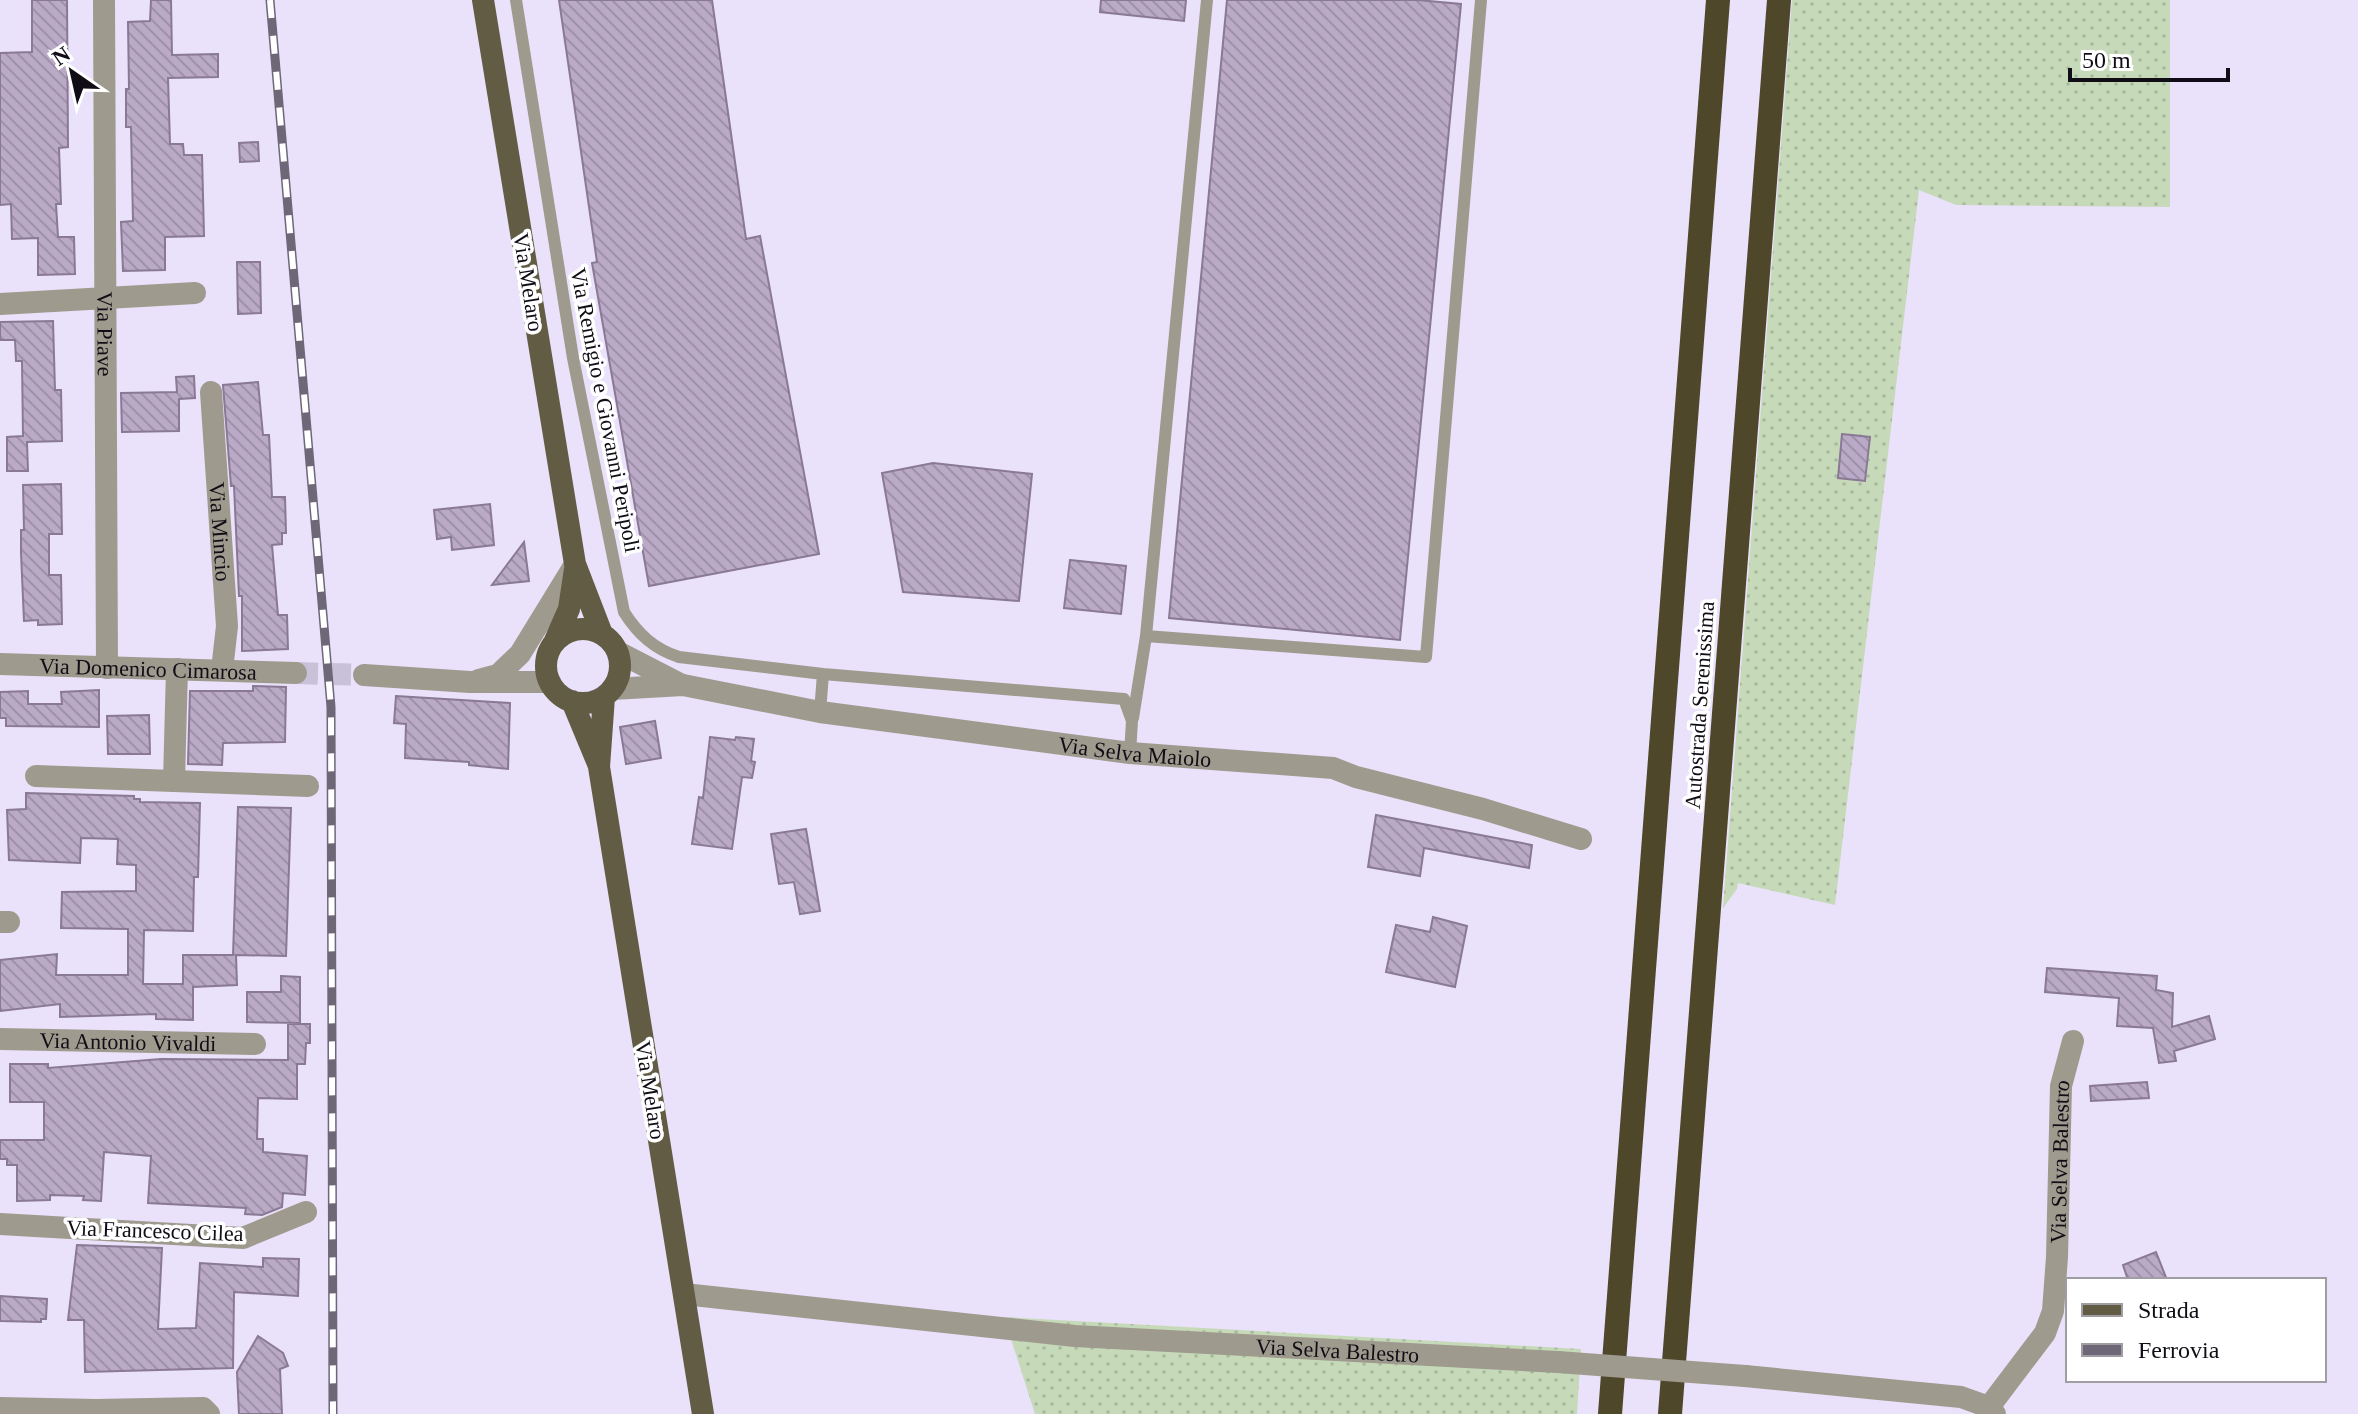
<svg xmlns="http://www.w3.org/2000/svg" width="2358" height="1414" viewBox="0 0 2358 1414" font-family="'Times New Roman',serif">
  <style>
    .grass { fill: url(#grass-dots) }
    .building { fill: url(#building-back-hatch); stroke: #897995; stroke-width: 2 }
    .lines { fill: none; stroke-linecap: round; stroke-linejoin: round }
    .minor-tunnel { stroke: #c9c1d8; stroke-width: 22; stroke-dasharray: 22 11; stroke-linecap: butt }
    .service { stroke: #9e9a8d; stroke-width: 12 }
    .minor { stroke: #9e9a8d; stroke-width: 22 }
    .primary { stroke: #635c44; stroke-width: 22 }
    .motorway { stroke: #4f472a; stroke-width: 24 }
    .rail-casing { stroke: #6d6777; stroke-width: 9 }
    .rail { stroke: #fff; stroke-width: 6; stroke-dasharray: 18; stroke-linecap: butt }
    .minor-bridge { stroke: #9e9a8d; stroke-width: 22 }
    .labels { text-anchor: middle; stroke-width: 7; stroke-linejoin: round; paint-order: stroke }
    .street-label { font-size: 22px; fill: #110d17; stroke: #fff }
  </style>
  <defs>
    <pattern id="grass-dots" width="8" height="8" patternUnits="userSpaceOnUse" patternTransform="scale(2)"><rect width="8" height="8" fill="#c6dab9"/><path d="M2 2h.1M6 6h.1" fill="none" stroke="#a9ba9e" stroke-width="1.8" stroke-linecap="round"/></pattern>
    <pattern id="building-back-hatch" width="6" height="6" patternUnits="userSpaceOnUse" patternTransform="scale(2)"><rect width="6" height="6" fill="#baaac7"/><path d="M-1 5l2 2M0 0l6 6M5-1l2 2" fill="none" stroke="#9f91aa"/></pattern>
  </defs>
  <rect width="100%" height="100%" fill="#eae1fa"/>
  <path class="grass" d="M1792,0H2170V207L1956,205L1919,190L1835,905L1738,883L1737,889L1723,908Z
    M1004,1317L1581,1349L1577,1414H1035Z"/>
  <path class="building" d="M32,0H67L68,147L59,148L61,204H56L58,237H74L75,274L38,275V238L12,239L11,204L0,205V53L32,52Z
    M151,0H171L172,55L218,54V77L168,78L170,144H183L184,155H202L204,236L165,237V270L123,271L121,222L133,221L131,127H126V89H129L128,22L150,21Z
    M559,0H712L746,239L760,236L819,554L649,586L592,263L597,262Z
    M1101,0H1186L1184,21L1100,12Z
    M1227,0H1418L1461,4L1400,640L1169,618Z
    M258,142L259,161L240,162L239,143Z
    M237,262H260L261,313L238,314Z
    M53,321L55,390H61L62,441L27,442L28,471H7V437L23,436L22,361H16L15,340H0V322Z
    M194,376L195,398L179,399V431L122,432L121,393L177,392L176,377Z
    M258,382L263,435H269L272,497H285L286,533H282V544L272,545L278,615H287L288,649L242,651V596H239L234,486H231L223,385Z
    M1842,434L1870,437L1865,481L1838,478Z
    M933,463L1032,474L1019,601L903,592L882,473Z
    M61,484L62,534H49V575H61L62,624L38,625V620L24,621L21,553V530H24L23,485Z
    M490,504L494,545L452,550L451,537L437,539L434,510Z
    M524,542L529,581L492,585L506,566Z
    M1070,560L1126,566L1121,614L1064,608Z
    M253,686L286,687L285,742L223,743L222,765L188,764L190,691H253Z
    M99,690V727L6,726V718H0V692L28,691V704H62L61,692Z
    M396,696L510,703L508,769L469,765V762L405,758L406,724L394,723Z
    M149,715L150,754H108L107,716Z
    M655,721L661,758L626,764L620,727Z
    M710,737L735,740L736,737L754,739L751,761L755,762L752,778L742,777L732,849L692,844L699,797L703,798Z
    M26,793L134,796V799H140V802L200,803L198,877H194L193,931L144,930L143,984H183V955H233L238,807L291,808L286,956L236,955L237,985L193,987V1020L156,1019V1014L60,1017V1004L0,1011V960L57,954L56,975H128V929L61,928L62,892L136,891V865L117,864L118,839L81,838L80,863L9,860L7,810L26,809Z
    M1376,815L1532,845L1529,868L1424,848L1420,876L1368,867Z
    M806,829L820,911L800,914L794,882L779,884L771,834Z
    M1433,917L1467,926L1455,987L1386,972L1396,925L1430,932Z
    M2047,968L2157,976L2156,990L2173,993L2172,1027L2209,1016L2215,1039L2174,1051L2176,1061L2159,1063L2153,1028L2117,1026L2119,998L2045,992Z
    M281,976L300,977V1023L247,1022V992H281Z
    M288,1024H310V1043H306L305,1064H297V1099L258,1098L257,1139H263V1152L307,1156L305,1195L283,1193L282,1207L262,1215L245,1214L246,1208L148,1203L151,1156L104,1152L101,1201L83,1200L84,1196L50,1195V1200L17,1201V1165H7V1159H0V1140H44V1102H10V1064H48V1068L161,1059L288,1060Z
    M2147,1082L2149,1098L2091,1101L2090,1086Z
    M77,1245L162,1248L158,1329L196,1328L200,1263L263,1267V1258L299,1259L298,1296L234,1292L233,1368L85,1372L84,1320H68Z
    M2156,1252L2167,1280H2128L2123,1265Z
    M0,1296L47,1299L46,1319H41V1322L0,1321Z
    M258,1336L283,1353L288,1366L280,1369L282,1414H239L237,1372Z"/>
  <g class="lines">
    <path class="minor-tunnel" d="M296,673L364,675"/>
    <path class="service" d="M516,0L573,358L624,612C638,634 654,649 679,657L823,674L1124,699L1132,721L1130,753
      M1146,636L1426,657L1481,0
      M820,712L823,674
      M1133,718L1146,636L1207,0"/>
    <g class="minor">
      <path id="s1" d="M104,0L107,668"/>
      <path d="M0,304L195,293"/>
      <path id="s2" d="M211,392L227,626L222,670"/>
      <path d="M618,652L682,685"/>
      <path id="s3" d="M0,664L296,673"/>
      <path d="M364,675L470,682H550"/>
      <path d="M479,680L498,675L520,654L574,566"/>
      <path id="s4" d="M612,689L683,685L820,712L1130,753L1333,768L1356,777L1483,809L1581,839"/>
      <path d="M36,776L308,786"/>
      <path d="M174,781L177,669"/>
      <path d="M0,922H9"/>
      <path id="s5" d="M0,1039L255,1044"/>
      <path d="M0,1224L243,1238L306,1212"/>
      <path id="s6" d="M684,1294L1075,1336L1558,1362"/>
      <path d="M1745,1376L1961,1397L1989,1407L1995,1414"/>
      <path id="s7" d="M1989,1407L2045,1333L2053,1311L2057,1257L2061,1086L2073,1041"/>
      <path d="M0,1408L96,1410V1414"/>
      <path d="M96,1410L203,1408L209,1414"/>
    </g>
    <path class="primary" d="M483,0L575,564L602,634
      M546 666a37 37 0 1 1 74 0a37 37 0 1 1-74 0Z
      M554,643L569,609L575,569
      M604,697L599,767L703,1414
      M572,701L599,766"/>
    <path class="motorway" d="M1610,1414L1718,0
      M1670,1414L1779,0"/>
    <defs>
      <path id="rail" d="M270,0L331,707L333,1414"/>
    </defs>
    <use href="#rail" class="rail-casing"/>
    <use href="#rail" class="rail"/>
    <path class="minor-bridge" d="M1558,1362L1745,1376"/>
  </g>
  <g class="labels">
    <g class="street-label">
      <text transform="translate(529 282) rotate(81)" y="8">Via Melaro</text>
      <text dy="8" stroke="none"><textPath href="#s1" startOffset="334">Via Piave</textPath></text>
      <text transform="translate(606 410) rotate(79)" y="8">Via Remigio e Giovanni Peripoli</text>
      <text dy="8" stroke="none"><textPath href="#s2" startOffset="140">Via Mincio</textPath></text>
      <text dy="8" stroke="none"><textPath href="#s3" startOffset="148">Via Domenico Cimarosa</textPath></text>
      <text transform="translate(1699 705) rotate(-86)" y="8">Autostrada Serenissima</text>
      <text dy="8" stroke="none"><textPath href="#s4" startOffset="528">Via Selva Maiolo</textPath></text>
      <text dy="8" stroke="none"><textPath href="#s5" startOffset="128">Via Antonio Vivaldi</textPath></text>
      <text transform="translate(651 1090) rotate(81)" y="8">Via Melaro</text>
      <text dy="8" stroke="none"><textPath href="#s7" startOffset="266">Via Selva Balestro</textPath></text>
      <text transform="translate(155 1230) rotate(2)" y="8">Via Francesco Cilea</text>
      <text dy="8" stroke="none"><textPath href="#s6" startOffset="656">Via Selva Balestro</textPath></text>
    </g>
  </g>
  <rect x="2066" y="1278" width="260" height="104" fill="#ffffff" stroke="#a09ea2" stroke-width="2"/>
  <rect x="2082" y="1304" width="40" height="12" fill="#635c44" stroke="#a09ea2" stroke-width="2"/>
  <text x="2138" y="1318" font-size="24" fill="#110d17">Strada</text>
  <rect x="2082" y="1344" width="40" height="12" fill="#6d6777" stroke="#a09ea2" stroke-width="2"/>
  <text x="2138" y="1358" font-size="24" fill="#110d17">Ferrovia</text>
  <g transform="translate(72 72) rotate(326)" stroke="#ffffff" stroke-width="6" paint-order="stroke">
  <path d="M0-6L14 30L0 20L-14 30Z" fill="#110d17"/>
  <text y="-12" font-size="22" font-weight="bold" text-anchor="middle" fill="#110d17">N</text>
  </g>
  <path d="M2070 68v12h158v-12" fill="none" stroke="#110d17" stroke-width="4"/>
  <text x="2082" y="68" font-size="24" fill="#110d17" stroke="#ffffff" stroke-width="6" paint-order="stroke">50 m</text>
</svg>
